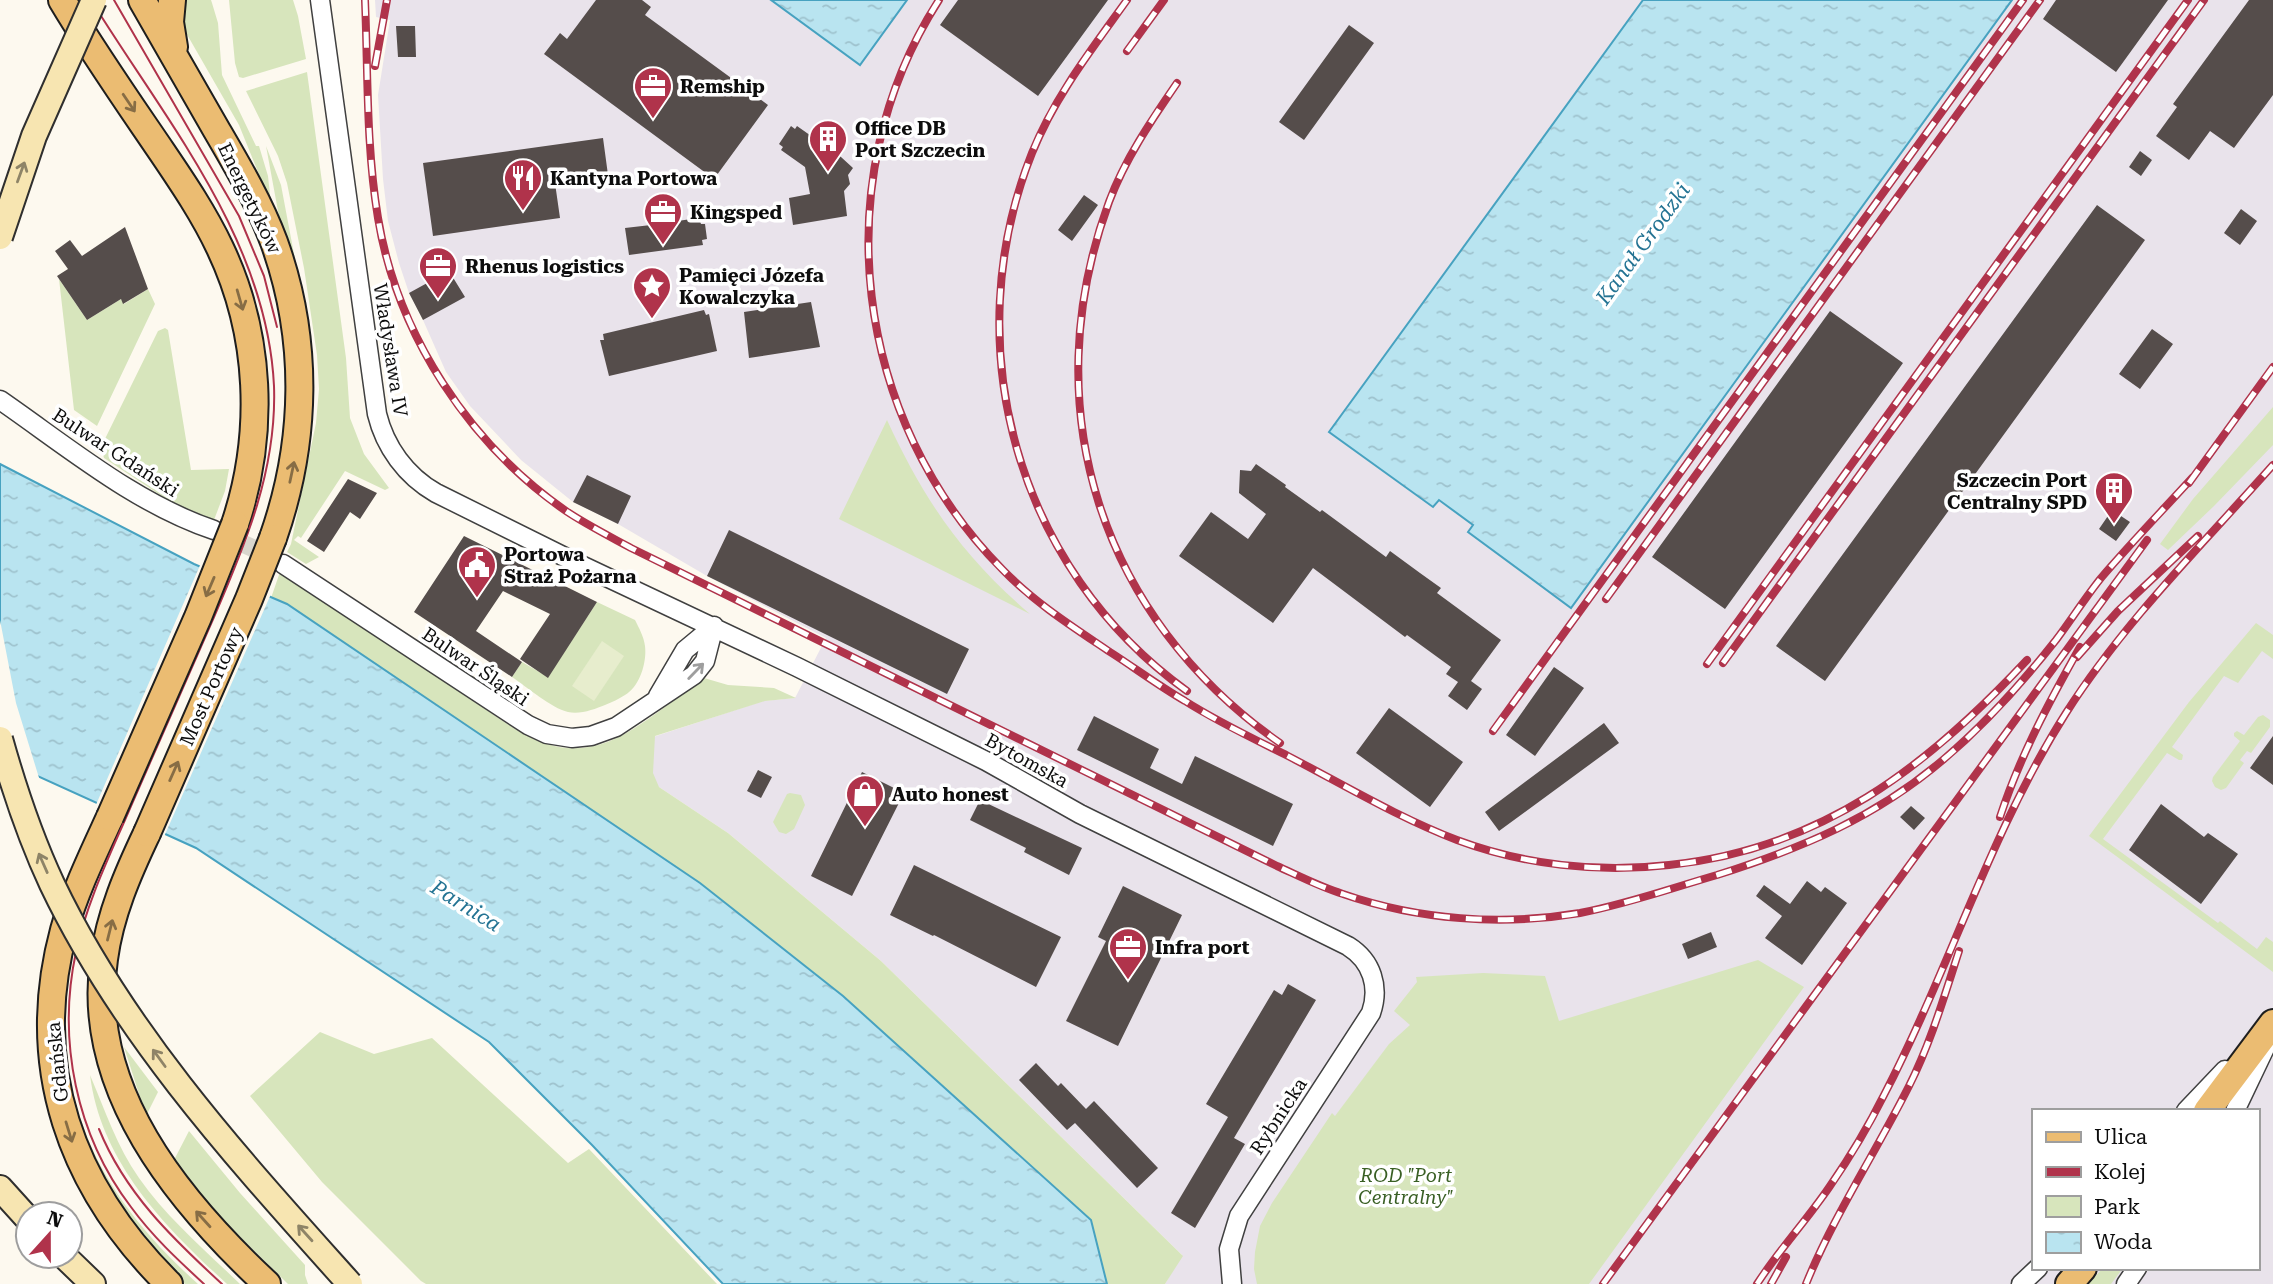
<svg xmlns="http://www.w3.org/2000/svg" width="2273" height="1284" viewBox="0 0 2273 1284" font-family="'Roboto Serif',serif">
  <style>
    .industrial { fill: #e9e3eb; fill-rule: evenodd }
    .green { fill: #d7e5bc }
    .pitch { fill: #e7edcd }
    .water { fill: url(#water-ripples); stroke: #47a2c0; stroke-width: 2 }
    .pier { fill: #fdf9ef }
    .building { fill: #554d4b }
    .lines { fill: none; stroke-linecap: round; stroke-linejoin: round }
    .street-tunnel { stroke: #d9d6cd; stroke-width: 18; stroke-dasharray: 18 9; stroke-linecap: butt }
    .street-casing { stroke: #404040; stroke-width: 21 }
    .secondary-casing { stroke: #2f2f2f; stroke-width: 28 }
    .primary-casing { stroke: #1e1e1e; stroke-width: 30 }
    .street { stroke: #fff; stroke-width: 18 }
    .secondary { stroke: #f7e5b1; stroke-width: 24 }
    .primary { stroke: #ebbc72; stroke-width: 26 }
    .tram { stroke: #b0334b; stroke-width: 2 }
    .rail-casing { stroke: #b0334b; stroke-width: 8 }
    .rail { stroke: #fff; stroke-width: 5; stroke-dasharray: 16; stroke-linecap: butt }
    .secondary-bridge-casing { stroke: #2f2f2f; stroke-width: 28; stroke-linecap: butt }
    .primary-bridge-casing { stroke: #1e1e1e; stroke-width: 30; stroke-linecap: butt }
    .secondary-bridge { stroke: #f7e5b1; stroke-width: 24 }
    .primary-bridge { stroke: #ebbc72; stroke-width: 26 }
    .oneway { stroke: #876d45 }
    .oneway2 { stroke: #8e8467 }
    .oneway3 { stroke: #9e9e9e }
    .labels { text-anchor: middle; stroke-width: 7; stroke-linejoin: round; paint-order: stroke }
    .poi-label { font-size: 19px; font-weight: bold; fill: #0d0d0d; stroke: #fff; text-anchor: start }
    .street-label { font-size: 19px; fill: #0d0d0d; stroke: #fff }
    .park-label { font-size: 19px; font-style: italic; fill: #395f24; stroke: #fff }
    .water-label { font-size: 21px; font-style: italic; fill: #237393; stroke: #fff }
  </style>
  <defs>
    <pattern id="water-ripples" width="26" height="14" patternUnits="userSpaceOnUse" patternTransform="scale(1.75)"><rect width="26" height="14" fill="#b9e4f0"/><path d="M2 4q2-2 4 0t4 0M15 11q2-2 4 0t4 0" fill="none" stroke="#9ec2cd"/></pattern>
  </defs>
  <rect width="100%" height="100%" fill="#fdf9ef"/>
  <path class="industrial" d="M375,0H771L860,65L907,0H1643L1329,432L1434,507L1438,500L1473,525L1468,532L1571,608L2012,0H2273V1284H1165L1182,1255L881,961L728,833L653,783L650,738L763,701L795,698L826,638L707,576L618,524L573,502L521,460L470,406L446,372L423,320L409,293L399,263L388,221L383,179L378,95L390,20L376,17ZM2033,1111H2257V1268H2033Z"/>
  <path class="green" d="M185,0H211L212,3L218,23L222,75L256,146H259L268,176L271,204L239,125L185,31L181,18Z
    M229,0H293L298,16L306,59L243,78L239,77L235,63Z
    M307,72L346,358L350,418L364,454L389,488L385,490L345,471L301,538L298,536L294,540L319,557L306,564L287,552L291,544L316,423L319,389L317,355L304,268L287,183L278,156L246,91Z
    M266,146L281,185L304,307L280,222Z
    M59,279L87,320L121,299L124,304L148,289L155,304L97,426L74,410Z
    M165,328L168,330L191,470L229,469L225,491L214,520L171,502L104,458L101,447L158,331Z
    M2273,407V445L2214,506L2168,550L2160,544L2193,499Z
    M887,420C924,500 962,556 1030,614L839,519Z
    M280,572L515,729C595,779 641,721 704,678L728,685L774,688L796,698L765,701L655,736L653,773L659,787L728,833L881,961L1183,1256L1165,1284H1107L1091,1220L843,996L700,883L287,604L271,598Z
    M597,602L635,620C639,628 644,637 645,646C647,662 640,686 625,695C619,699 612,702 605,705C595,709 580,715 568,712C551,708 527,687 512,677L522,662L548,677Z
    M2256,623L2273,635V659L2262,651L2238,683L2224,676L2172,747L2183,755L2182,760H2179L2167,753L2103,839L2218,923L2220,921L2257,949L2266,937L2273,942V972L2089,836L2189,702Z
    M2263,715L2270,720V727L2251,753L2247,751L2240,760L2244,763L2226,788L2221,790L2215,787L2212,781L2213,777L2240,741L2234,736V733L2237,731L2244,735L2258,717Z
    M790,793L801,795L805,805L794,829L786,834L779,832L773,822L787,794Z
    M1758,960L1804,987L1589,1284H1257L1254,1269L1255,1252L1260,1226L1272,1203L1332,1113L1335,1116L1389,1044L1410,1025L1394,1011L1417,982L1416,977L1483,973L1545,976L1559,1021Z
    M320,1032L374,1054L432,1038L568,1163L589,1149L717,1284H426L421,1281L322,1182L250,1096Z
    M124,1047L158,1092L146,1116Z
    M65,1058C70,1079 74,1100 81,1120C103,1186 147,1238 198,1284H185L133,1229L85,1147L69,1083Z
    M90,1075C105,1110 117,1147 139,1178C167,1218 205,1250 240,1284H227C166,1228 101,1163 90,1075Z
    M189,1131L240,1193L305,1265V1275L308,1284H288L205,1203L173,1162Z
    M2103,1268H2123L2111,1284H2088Z"/>
  <path class="pitch" d="M602,641L624,656L594,701L572,686Z"/>
  <path class="water" d="M771,0H907L860,65Z
    M1643,0H2012L1571,608L1468,532L1473,525L1439,500L1433,507L1329,432Z
    M0,464L194,564L287,604L700,883L843,996L1091,1220L1107,1284H723L592,1145L489,1042L196,848L0,759Z"/>
  <path class="pier" d="M201,563L271,594L163,839L95,807Z
    M0,620L16,703L40,781L0,763Z"/>
  <path class="building" d="M596,0H642L651,7L645,15L768,105L714,179L544,54L560,33L567,39Z
    M958,0H1108L1038,96L940,25Z
    M2056,0H2168L2116,72L2043,19Z
    M2249,0H2273V95L2234,148L2210,131L2189,160L2156,136L2177,107L2173,104Z
    M1349,25L1374,43L1304,140L1279,122Z
    M396,26H415L416,57H398Z
    M791,126L795,129L797,126L841,157L853,168L848,175L850,184L844,191L847,216L793,225L789,198L810,194L805,167L781,150L783,147L779,144Z
    M603,138L608,175L555,183L560,218L433,236L423,163Z
    M2140,151L2152,160L2141,176L2129,167Z
    M1084,195L1098,205L1072,241L1058,230Z
    M2097,205L2145,240L1825,681L1776,646Z
    M2241,209L2257,221L2240,245L2224,233Z
    M662,217L670,222L699,218L701,224H705L707,239L702,240L703,245L629,255L625,228L651,225Z
    M125,227L148,289L123,304L121,299L87,320L57,276L68,269L55,251L70,240L82,256Z
    M449,271L465,297L423,320L409,293Z
    M811,302L820,347L749,358L744,312Z
    M704,310L706,315L709,314L717,351L609,376L600,340H604L603,334Z
    M1830,311L1903,363L1725,609L1652,557Z
    M2152,329L2173,344L2140,389L2119,374Z
    M1256,464L1286,485L1285,487L1320,512L1322,510L1386,557L1390,551L1420,573L1441,588L1437,593L1501,640L1471,681L1482,689L1467,710L1448,696L1458,682L1446,674L1451,667L1407,635L1405,637L1313,568L1273,623L1179,556L1211,512L1248,539L1266,514L1239,493L1240,470L1251,471Z
    M587,475L631,496L618,524L573,502Z
    M348,479L377,493L360,519L350,512L324,552L307,541Z
    M2112,510L2130,522L2116,541L2099,529Z
    M729,530L969,649L947,694L707,576Z
    M464,536L597,602L548,678L520,659L550,614L503,591L476,631L522,662L512,677L414,612Z
    M1554,667L1584,688L1535,756L1506,735Z
    M1389,708L1463,762L1430,807L1356,753Z
    M1094,716L1159,749L1150,768L1182,784L1195,756L1293,804L1273,846L1077,750Z
    M1604,723L1619,743L1499,831L1485,812Z
    M2273,736V785L2250,768Z
    M758,770L772,777L761,798L747,791Z
    M862,772L904,793L852,896L811,876Z
    M980,800L1082,848L1069,875L1024,852L1026,848L970,820Z
    M2161,804L2204,837L2208,833L2238,854L2201,904L2129,850Z
    M1911,806L1925,818L1914,830L1900,817Z
    M914,865L1061,937L1036,987L934,935L933,936L890,915Z
    M1807,881L1821,892L1825,887L1847,903L1802,965L1765,938L1782,916L1756,896L1764,885L1790,904Z
    M1123,886L1182,915L1118,1046L1066,1021L1106,941L1098,937Z
    M1711,932L1717,947L1688,959L1682,944Z
    M1288,984L1316,1000L1234,1138L1245,1144L1195,1228L1171,1213L1228,1117L1206,1104L1274,990L1282,995Z
    M1036,1063L1058,1086L1061,1083L1086,1109L1094,1101L1158,1168L1137,1188L1075,1123L1067,1130L1019,1080Z"/>
  <g class="lines">
    <path class="street-tunnel" d="M220,533L274,558"/>
    <defs>
      <path id="street" d="M320,0L377,414C385,447 406,476 436,493L581,565L797,667L986,761L1080,814L1348,946C1372,961 1380,987 1371,1013L1239,1216L1229,1249L1232,1284
        M0,400C68,447 136,504 214,530
        M283,564L528,725L547,734L572,738L591,736L616,727L694,675L705,661L714,626
        M658,696L685,650L714,626
        M2186,1111L2225,1070
        M2235,1111L2265,1048
        M2021,1284L2038,1268
        M2126,1284L2137,1268"/>
      <path id="secondary" d="M0,1188L28,1219
        M64,1256L93,1284"/>
      <path id="primary" d="M62,0C93,52 128,102 162,152C183,183 204,214 220,248C261,334 265,434 235,524
        M142,0C167,43 191,86 216,129C237,165 259,202 274,242C309,339 307,441 273,538
        M172,0L170,22L174,47
        M110,817C93,854 75,891 64,930C27,1067 71,1187 169,1284
        M147,833C128,873 110,914 104,959C85,1089 178,1201 267,1284
        M2207,1111L2273,1023
        M2069,1284L2083,1268"/>
    </defs>
    <use href="#street" class="street-casing"/>
    <use href="#secondary" class="secondary-casing"/>
    <use href="#primary" class="primary-casing"/>
    <use href="#street" class="street"/>
    <use href="#secondary" class="secondary"/>
    <use href="#primary" class="primary"/>
    <path class="tram" d="M91,0C165,120 267,239 274,386C277,469 246,543 214,617C186,680 159,743 131,806C111,853 87,901 76,952C57,1040 76,1135 131,1207C152,1236 178,1260 204,1284
      M114,0L239,216L264,276L277,327
      M99,1129C125,1193 172,1238 222,1284"/>
    <defs>
      <path id="rail" d="M365,0C368,72 366,146 378,218C397,334 469,444 566,511C587,525 609,536 631,548L1277,866C1299,876 1320,887 1343,894C1418,920 1502,926 1580,913C1627,904 1672,888 1717,875C1802,848 1875,818 1944,759C1985,724 2022,683 2056,640C2071,620 2085,598 2101,578C2130,544 2162,511 2193,477
        M939,0C823,180 854,420 1003,570C1035,603 1073,627 1110,652C1135,668 1159,686 1185,701C1218,722 1254,739 1288,756C1344,785 1399,818 1457,840C1524,865 1598,873 1669,865C1821,849 1926,768 2027,660
        M1127,0C1092,49 1055,96 1032,153C955,346 1017,569 1187,691
        M1127,51L1164,0
        M375,66L387,0
        M1177,83C1151,121 1125,159 1109,202C1033,409 1101,618 1280,743
        M2189,483L2273,367
        M1606,599L2040,0
        M2077,657L2118,611L2198,536
        M1723,663L2204,0
        M1707,664L2188,0
        M1493,731L2023,0
        M2000,817C2020,756 2049,702 2080,647
        M1603,1284L2147,540
        M1757,1284C1779,1250 1807,1220 1830,1186C1850,1157 1868,1127 1884,1095C1949,970 1990,833 2066,713C2124,622 2202,545 2273,465
        M1771,1284L1786,1257
        M1806,1284C1834,1215 1876,1152 1909,1086C1931,1042 1944,997 1959,951"/>
    </defs>
    <use href="#rail" class="rail-casing"/>
    <use href="#rail" class="rail"/>
    <defs>
      <path id="secondary-bridge" d="M0,237L34,136L94,0
        M0,739C14,789 30,837 52,884C124,1035 240,1161 350,1284"/>
      <path id="primary-bridge" d="M110,817L198,617L235,524
        M147,833L249,599L273,538"/>
    </defs>
    <use href="#secondary-bridge" class="secondary-bridge-casing"/>
    <use href="#primary-bridge" class="primary-bridge-casing"/>
    <use href="#secondary-bridge" class="secondary-bridge"/>
    <use href="#primary-bridge" class="primary-bridge"/>
  </g>
  <defs><path id="oneway-shaft" d="M-6 0H5M1.5-3L5.5 0L1.5 3" fill="none" stroke-width="1.6" stroke-linecap="round" stroke-linejoin="round" transform="scale(1.75)"/></defs>
  <g class="oneway">
    <use href="#oneway-shaft" transform="translate(129 103) rotate(56)"/>
    <use href="#oneway-shaft" transform="translate(240 300) rotate(74)"/>
    <use href="#oneway-shaft" transform="translate(292 472) rotate(-78)"/>
    <use href="#oneway-shaft" transform="translate(210 587) rotate(113)"/>
    <use href="#oneway-shaft" transform="translate(174 771) rotate(-66)"/>
    <use href="#oneway-shaft" transform="translate(110 930) rotate(-76)"/>
    <use href="#oneway-shaft" transform="translate(69 1132) rotate(73)"/>
    <use href="#oneway-shaft" transform="translate(203 1219) rotate(-132)"/>
  </g>
  <g class="oneway2">
    <use href="#oneway-shaft" transform="translate(21 172) rotate(-70)"/>
    <use href="#oneway-shaft" transform="translate(43 863) rotate(-114)"/>
    <use href="#oneway-shaft" transform="translate(159 1058) rotate(-126)"/>
    <use href="#oneway-shaft" transform="translate(305 1233) rotate(-132)"/>
  </g>
  <use class="oneway3" href="#oneway-shaft" transform="translate(696 671) rotate(-46)"/>
  <defs>
    <symbol id="office-pin" viewBox="-11 -11 22 30"><path d="M0 17L-7.5 6A9.5 9.5 0 1 1 7.5 6Z" fill="#b0334b" stroke="#fff"/><path d="M-6-3h4V-5.5h4V-3h4V5H-6ZM-1-4.5V-3h2v-1.5ZM-6 0V1H6V0Z" fill="#fff"/></symbol>
    <symbol id="building-pin" viewBox="-11 -11 22 30"><path d="M0 17L-7.5 6A9.5 9.5 0 1 1 7.5 6Z" fill="#b0334b" stroke="#fff"/><path d="M-4-6H4V6H1V3H-1V6H-4ZM-2.5-4.3h1.7v1.8h-1.7ZM.8-4.3h1.7v1.8H.8ZM-2.5-1h1.7V.8h-1.7ZM.8-1h1.7V.8H.8Z" fill="#fff"/></symbol>
    <symbol id="restaurant-pin" viewBox="-11 -11 22 30"><path d="M0 17L-7.5 6A9.5 9.5 0 1 1 7.5 6Z" fill="#b0334b" stroke="#fff"/><path d="M-5-6h1v4h1v-4h1v4h1v-4h1v5L-1.5 .5V6h-2V.5L-5-1ZM5-6V6H3V1.5H1.5Q1.5-4 5-6Z" fill="#fff"/></symbol>
    <symbol id="sight-pin" viewBox="-11 -11 22 30"><path d="M0 17L-7.5 6A9.5 9.5 0 1 1 7.5 6Z" fill="#b0334b" stroke="#fff"/><path d="M0-6L1.8-2.2L6-1.7L2.9 1.2L3.7 5.4L0 3.3L-3.7 5.4L-2.9 1.2L-6-1.7L-1.8-2.2Z" fill="#fff"/></symbol>
    <symbol id="civic-pin" viewBox="-11 -11 22 30"><path d="M0 17L-7.5 6A9.5 9.5 0 1 1 7.5 6Z" fill="#b0334b" stroke="#fff"/><path d="M-.6-6.5H3V-4.5H.6V-3L4-1V1h2V6H-6V1h2V-1L-.6-3ZM-1.2 2.5V6h2.4V2.5Z" fill="#fff"/></symbol>
    <symbol id="shop-pin" viewBox="-11 -11 22 30"><path d="M0 17L-7.5 6A9.5 9.5 0 1 1 7.5 6Z" fill="#b0334b" stroke="#fff"/><path d="M-5-2.5h2.3a2.7 3.5 0 0 1 5.4 0H5L5.5 6h-11ZM-1.5-2.5h3a1.5 2.3 0 0 0-3 0Z" fill="#fff"/></symbol>
  </defs>
  <g fill-rule="evenodd">
    <use href="#office-pin" x="631" y="64" width="44" height="60"/>
    <use href="#building-pin" x="806" y="117" width="44" height="60"/>
    <use href="#restaurant-pin" x="501" y="156" width="44" height="60"/>
    <use href="#office-pin" x="641" y="190" width="44" height="60"/>
    <use href="#office-pin" x="416" y="244" width="44" height="60"/>
    <use href="#sight-pin" x="630" y="264" width="44" height="60"/>
    <use href="#building-pin" x="2092" y="469" width="44" height="60"/>
    <use href="#civic-pin" x="455" y="543" width="44" height="60"/>
    <use href="#shop-pin" x="843" y="772" width="44" height="60"/>
    <use href="#office-pin" x="1106" y="925" width="44" height="60"/>
  </g>
  <g class="labels">
    <g class="poi-label">
      <text x="680" y="93">Remship</text>
      <text x="855" y="135">Office DB<tspan x="855" dy="22">Port Szczecin</tspan></text>
      <text x="550" y="185">Kantyna Portowa</text>
      <text x="690" y="219">Kingsped</text>
      <text x="465" y="273">Rhenus logistics</text>
      <text x="679" y="282">Pamięci Józefa<tspan x="679" dy="22">Kowalczyka</tspan></text>
      <text x="2087" y="487" text-anchor="end">Szczecin Port<tspan x="2087" dy="22">Centralny SPD</tspan></text>
      <text x="504" y="561">Portowa<tspan x="504" dy="22">Straż Pożarna</tspan></text>
      <text x="892" y="801">Auto honest</text>
      <text x="1155" y="954">Infra port</text>
    </g>
    <g class="street-label">
      <text transform="translate(250 198) rotate(64)" y="7">Energetyków</text>
      <text transform="translate(391 350) rotate(81)" y="7">Władysława IV</text>
      <text transform="translate(116 452) rotate(33)" y="7">Bulwar Gdański</text>
      <text transform="translate(476 666) rotate(34)" y="7">Bulwar Śląski</text>
      <text transform="translate(211 686) rotate(-66)" y="7">Most Portowy</text>
      <text transform="translate(1027 760) rotate(29)" y="7">Bytomska</text>
      <text transform="translate(57 1062) rotate(-96)" y="7">Gdańska</text>
      <text transform="translate(1278 1116) rotate(-57)" y="7">Rybnicka</text>
    </g>
    <g class="park-label">
      <text x="1406" y="1182">ROD "Port<tspan x="1406" dy="22">Centralny"</tspan></text>
    </g>
    <g class="water-label">
      <text transform="translate(1643 244) rotate(-54)" y="7">Kanał Grodzki</text>
      <text transform="translate(466 906) rotate(32)" y="7">Parnica</text>
    </g>
  </g>
  <rect x="2032" y="1109" width="228" height="161" fill="#ffffff" stroke="#9e9e9e" stroke-width="2"/>
  <rect x="2046" y="1132" width="35" height="10" fill="#ebbc72" stroke="#9e9e9e" stroke-width="2"/>
  <text x="2094" y="1144" font-size="21" fill="#0d0d0d">Ulica</text>
  <rect x="2046" y="1167" width="35" height="10" fill="#b0334b" stroke="#9e9e9e" stroke-width="2"/>
  <text x="2094" y="1179" font-size="21" fill="#0d0d0d">Kolej</text>
  <rect x="2046" y="1196" width="35" height="21" fill="#d7e5bc" stroke="#9e9e9e" stroke-width="2"/>
  <text x="2094" y="1214" font-size="21" fill="#0d0d0d">Park</text>
  <rect x="2046" y="1232" width="35" height="21" fill="url(#water-ripples)" stroke="#9e9e9e" stroke-width="2"/>
  <text x="2094" y="1249" font-size="21" fill="#0d0d0d">Woda</text>
  <g transform="translate(49 1235) rotate(21)"><circle r="33" fill="#ffffff" stroke="#9e9e9e" stroke-width="2"/>
  <path d="M0-5L12 26L0 18L-12 26Z" fill="#b0334b"/>
  <text y="-10" font-size="19" font-weight="bold" text-anchor="middle" fill="#0d0d0d">N</text>
  </g>
</svg>
